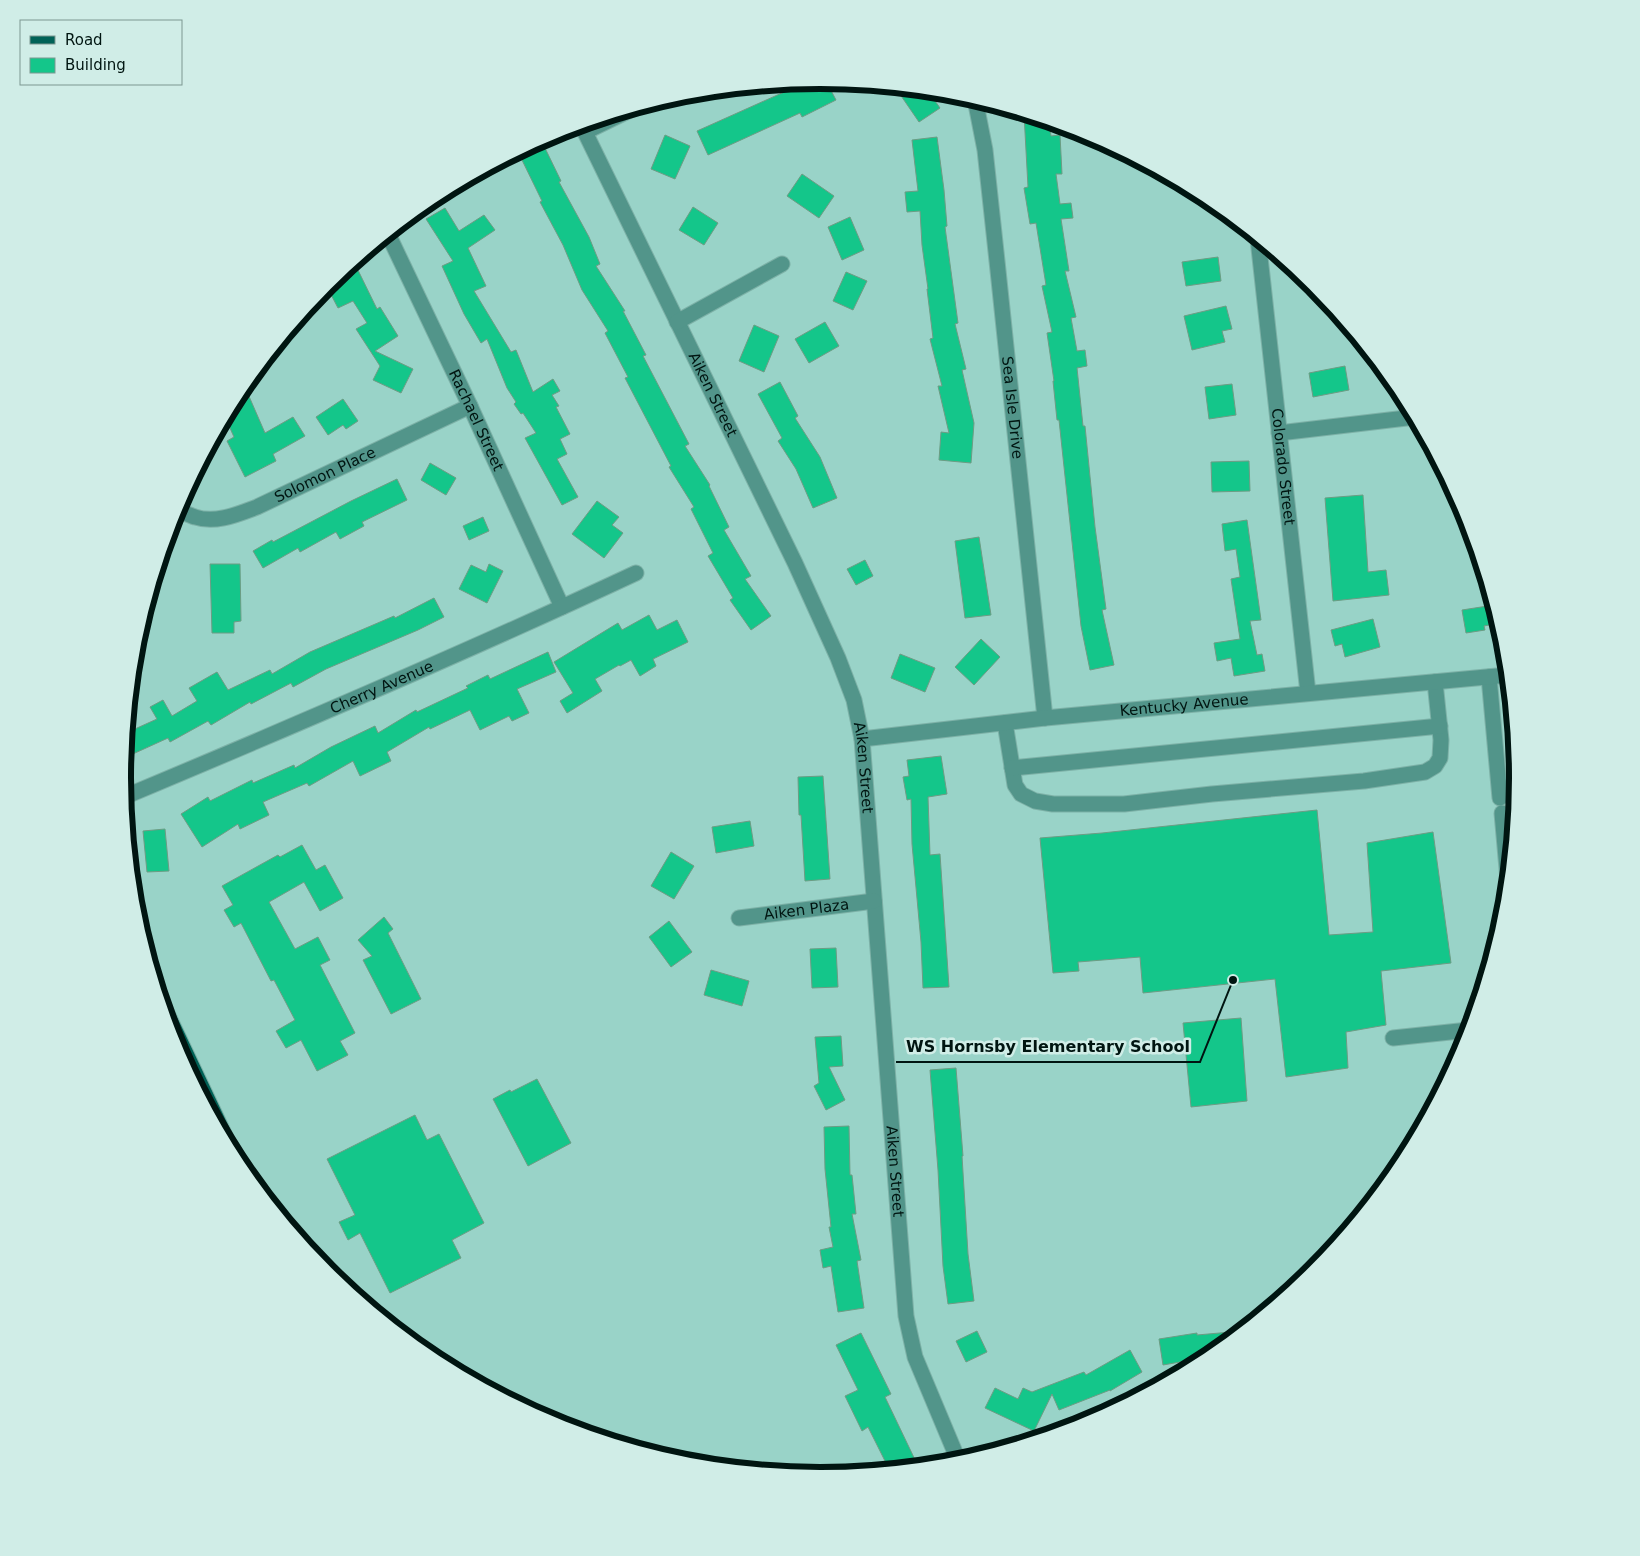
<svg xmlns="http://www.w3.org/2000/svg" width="1640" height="1556" viewBox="0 0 1640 1556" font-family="'DejaVu Sans',sans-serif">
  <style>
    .building { fill: #14c68a; stroke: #6d9c84 }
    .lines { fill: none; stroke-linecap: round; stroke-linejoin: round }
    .minor-casing { stroke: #7db1a7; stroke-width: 17 }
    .major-casing { stroke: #7db1a7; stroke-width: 17 }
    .minor { stroke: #52958a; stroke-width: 15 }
    .major { stroke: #006257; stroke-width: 15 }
    .labels { text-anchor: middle; stroke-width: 5; stroke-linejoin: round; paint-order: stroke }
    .street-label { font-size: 15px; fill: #001511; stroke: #d0ede7 }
    .rim { fill: none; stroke: #001511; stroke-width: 6 }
    .leader { fill: none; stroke: #001511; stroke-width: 2 }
    .callout-dot { fill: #001511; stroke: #d0ede7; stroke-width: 2 }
    .callout-label { font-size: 16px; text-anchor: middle; font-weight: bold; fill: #001511; stroke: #d0ede7; stroke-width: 5; stroke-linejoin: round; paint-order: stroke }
  </style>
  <rect width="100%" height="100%" fill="#99d3c8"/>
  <path class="building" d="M820,80L826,81L836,100L802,117L800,113L708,155L697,131L793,88L794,83Z
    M895,87L928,91L940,108L919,122Z
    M1024,114L1049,122L1051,136L1060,135L1062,174H1056L1060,204L1071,203L1073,218L1061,219L1069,271H1065L1076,317L1071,318L1077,351L1085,350L1087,366L1077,368L1083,426H1085L1095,527L1106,609L1102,610L1114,665L1090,670L1081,626L1059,420H1057L1053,381H1054L1047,333L1052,332L1042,286L1046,285L1036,223L1030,224L1024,188L1028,187Z
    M665,135L690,146L675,179L651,169Z
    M937,137L944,190L947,226L945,227L958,323L955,324L966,369L962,370L974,423L971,463L939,460L941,432L949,433L938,386H942L930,339L933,338L927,289H928L922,245L920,211L907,212L905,192L918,191L912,140Z
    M544,146L561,181L559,182L589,237L600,264L596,266L625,311H623L646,355L643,356L689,444L685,446L710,485L709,486L729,527L724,530L751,576L745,579L771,616L751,630L730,600L733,598L708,556L713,553L691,509L694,507L669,467L671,466L625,378L628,377L605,333L608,331L582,290L563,245L540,202L542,201L521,158Z
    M802,174L834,196L819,218L787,196Z
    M693,207L718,223L704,245L679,230Z
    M445,208L459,231L484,215L495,230L468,248L486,286L474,291L511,352L516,350L533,392L553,379L560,391L552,395L559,406L556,407L570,434L560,439L567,454L557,459L578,497L562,505L525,438L536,433L523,413L521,414L514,404L516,402L507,388L487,339L481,343L464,314L442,266L453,261L426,219Z
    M850,217L864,250L842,260L828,227Z
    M1218,257L1221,281L1186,286L1182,262Z
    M354,262L377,309L380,307L398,336L375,351L413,369L401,393L373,380L380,366L356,329L367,323L353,301L338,308L326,285Z
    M846,272L867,281L853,310L833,301Z
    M1226,306L1232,329L1222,331L1225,342L1192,350L1184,316Z
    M825,322L839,346L809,363L795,339Z
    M754,325L779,336L764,372L739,361Z
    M1345,366L1349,390L1313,397L1309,373Z
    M780,382L798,416L795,418L820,457L837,498L813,508L796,469L778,441L782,438L758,394Z
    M1232,384L1236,415L1209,419L1205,387Z
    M248,394L265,433L293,417L305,436L273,454L276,461L245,477L227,441L234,437L225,417L234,400Z
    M343,399L358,421L346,429L343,425L328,435L316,417Z
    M1249,461L1250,491L1212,492L1211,462Z
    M430,463L456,478L446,495L421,480Z
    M397,479L407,500L362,522L364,526L340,539L336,532L300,552L298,548L263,568L253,551L272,540L273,542L351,501Z
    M1363,495L1368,572L1386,570L1389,595L1333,601L1325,498Z
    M597,501L619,517L612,525L623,533L604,558L572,534Z
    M483,517L489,531L469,540L463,526Z
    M1247,520L1261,620L1250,621L1257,655L1262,654L1265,671L1234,676L1231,658L1217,661L1214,643L1240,639L1231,579L1240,577L1236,549L1225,551L1222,524Z
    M979,537L991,615L965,618L955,541Z
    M865,560L873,576L856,585L847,569Z
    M210,564H240L241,621L234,622V633H212Z
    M489,564L503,571L487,603L459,589L471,565L486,572Z
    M434,598L444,617L418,630L326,669L293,687L291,683L251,704L250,702L211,725L208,721L170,742L168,738L124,758L126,733L157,719L150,707L163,700L172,716L197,701L189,688L217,672L228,690L270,670L272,674L310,652L394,616L395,618Z
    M1494,605L1499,623L1484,626L1485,630L1466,633L1462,610Z
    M649,615L657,630L677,620L688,642L653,659L656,666L640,676L631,660L620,666L619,665L595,679L602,691L567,713L560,701L573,693L554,662L618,623L622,630Z
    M1373,619L1380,647L1345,657L1342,644L1335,646L1331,630Z
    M981,639L1000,657L974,685L955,667Z
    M548,652L556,672L517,689L529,713L512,721L509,716L480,730L470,710L430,729L429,727L387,752L391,761L360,776L353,761L309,786L307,783L263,802L269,815L240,829L238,824L202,847L181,814L208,797L210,801L252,780L253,783L294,765L295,768L331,747L375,726L378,733L416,710L417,712L468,688L466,686L488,675L490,679Z
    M900,654L935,668L925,692L891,678Z
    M941,756L947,794L928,797L930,855L940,854L949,987L923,988L921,942L912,844L911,799L907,800L903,777L909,776L907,760Z
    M823,776L830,879L805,881L801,815H799L798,777Z
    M1317,810L1329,935L1373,932L1367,843L1433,832L1451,963L1381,971L1386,1025L1346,1032L1348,1068L1286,1077L1275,979L1143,993L1140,957L1078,962L1079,971L1053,973L1040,838L1102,833Z
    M750,821L754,846L716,853L712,827Z
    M165,829L169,871L147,872L143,831Z
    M302,845L316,870L325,865L343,898L320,911L304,882L269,902L295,949L318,937L330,960L320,965L355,1033L340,1041L348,1055L317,1071L301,1040L286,1048L276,1031L295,1020L274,980L271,981L241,923L234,927L224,910L233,905L222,886L278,855L280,857Z
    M671,852L694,866L674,899L651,886Z
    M384,917L393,929L388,933L421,999L391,1014L363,960L372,956L358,940Z
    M669,921L692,952L671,967L649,937Z
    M836,948L838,987L812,988L810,949Z
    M711,970L749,981L742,1006L704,995Z
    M1241,1018L1247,1101L1191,1107L1183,1023Z
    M841,1036L843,1066L829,1067L845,1100L826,1110L814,1086L819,1083L815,1037Z
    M956,1068L963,1156H962L968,1254L974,1301L948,1304L943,1266L938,1170L930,1070Z
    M537,1079L571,1143L528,1166L493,1099L510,1090L511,1092Z
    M415,1115L427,1140L439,1134L484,1223L452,1240L461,1258L390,1293L360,1233L348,1240L339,1222L355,1215L327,1159Z
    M849,1126L850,1175H852L856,1214H852L861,1260L857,1261L864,1308L838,1312L831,1266L823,1268L820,1250L833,1247L829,1227H831L825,1169L824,1127Z
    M977,1331L987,1352L966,1362L956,1341Z
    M1242,1331L1209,1357L1163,1365L1159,1339L1197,1333V1335Z
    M861,1333L891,1394L885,1397L918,1466L889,1469L868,1427L862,1431L845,1396L858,1390L836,1345Z
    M1130,1350L1142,1372L1110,1391V1390L1059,1410L1052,1394L1034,1431L985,1408L995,1388L1018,1399L1023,1388L1032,1392L1084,1372L1086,1375Z"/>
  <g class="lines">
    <defs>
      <g id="minor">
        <path id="s1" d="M975,99L985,150L997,261L1045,718"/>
        <path id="s2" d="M581,124L795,563L838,658L854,700L862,739L906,1316L915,1357L959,1462"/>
        <path d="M585,132L634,108"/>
        <path id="s3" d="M388,234L470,406L562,607"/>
        <path id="s4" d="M1258,239L1308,693"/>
        <path d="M677,322L782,264"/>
        <path d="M1279,433L1415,417"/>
        <path id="s5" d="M176,509C182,511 188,515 195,517C216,524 238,514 257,507L470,406"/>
        <path d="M1489,677L1500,798"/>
        <path d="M1005,723L1015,785L1021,794L1035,801L1053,804H1124L1212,794L1364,781L1425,772L1435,766L1440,758L1441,740L1435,682"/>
        <path id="s6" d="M862,739L1045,718L1508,675"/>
        <path d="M1012,768L1440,726"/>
        <path id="s7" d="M124,797C296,725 467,652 636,573"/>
        <path d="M1502,813L1508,880"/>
        <path id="s8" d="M739,918L874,901"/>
        <path d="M1393,1038L1469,1030"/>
      </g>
      <path id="major" d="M163,1005L234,1155"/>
    </defs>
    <use href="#minor" class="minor-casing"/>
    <use href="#major" class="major-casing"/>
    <use href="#minor" class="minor"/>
    <use href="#major" class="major"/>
  </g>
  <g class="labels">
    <g class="street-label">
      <text dy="5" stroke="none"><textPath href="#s2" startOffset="301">Aiken Street</textPath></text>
      <text dy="5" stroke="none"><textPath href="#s1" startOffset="311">Sea Isle Drive</textPath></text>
      <text dy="5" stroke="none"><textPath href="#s3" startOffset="206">Rachael Street</textPath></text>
      <text dy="5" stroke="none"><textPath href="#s4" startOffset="229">Colorado Street</textPath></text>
      <text dy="5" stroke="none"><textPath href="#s5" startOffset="160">Solomon Place</textPath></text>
      <text dy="5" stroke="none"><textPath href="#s7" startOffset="280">Cherry Avenue</textPath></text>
      <text dy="5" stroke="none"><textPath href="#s6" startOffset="324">Kentucky Avenue</textPath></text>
      <text dy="5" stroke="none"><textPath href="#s2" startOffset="706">Aiken Street</textPath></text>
      <text dy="5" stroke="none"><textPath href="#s8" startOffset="68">Aiken Plaza</textPath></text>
      <text dy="5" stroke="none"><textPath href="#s2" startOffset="1111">Aiken Street</textPath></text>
    </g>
  </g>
  <path d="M0 0H1640V1556H0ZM131 778a689 689 0 1 1 1378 0a689 689 0 1 1-1378 0Z" fill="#d0ede7" fill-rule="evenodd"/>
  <path class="rim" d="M131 778a689 689 0 1 1 1378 0a689 689 0 1 1-1378 0Z"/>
  <path class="leader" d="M1233 980L1200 1062H896"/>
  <circle class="callout-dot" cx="1233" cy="980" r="5"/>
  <g class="callout-label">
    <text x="1048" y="1052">WS Hornsby Elementary School</text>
  </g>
  <rect x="20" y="20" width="162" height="65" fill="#d0ede7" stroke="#7d9791"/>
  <rect x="30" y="36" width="25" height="8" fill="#006257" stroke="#7d9791"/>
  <text x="65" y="45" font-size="15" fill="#001511">Road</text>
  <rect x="30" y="58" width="25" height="15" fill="#14c68a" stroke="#7d9791"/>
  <text x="65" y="70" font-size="15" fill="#001511">Building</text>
</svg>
